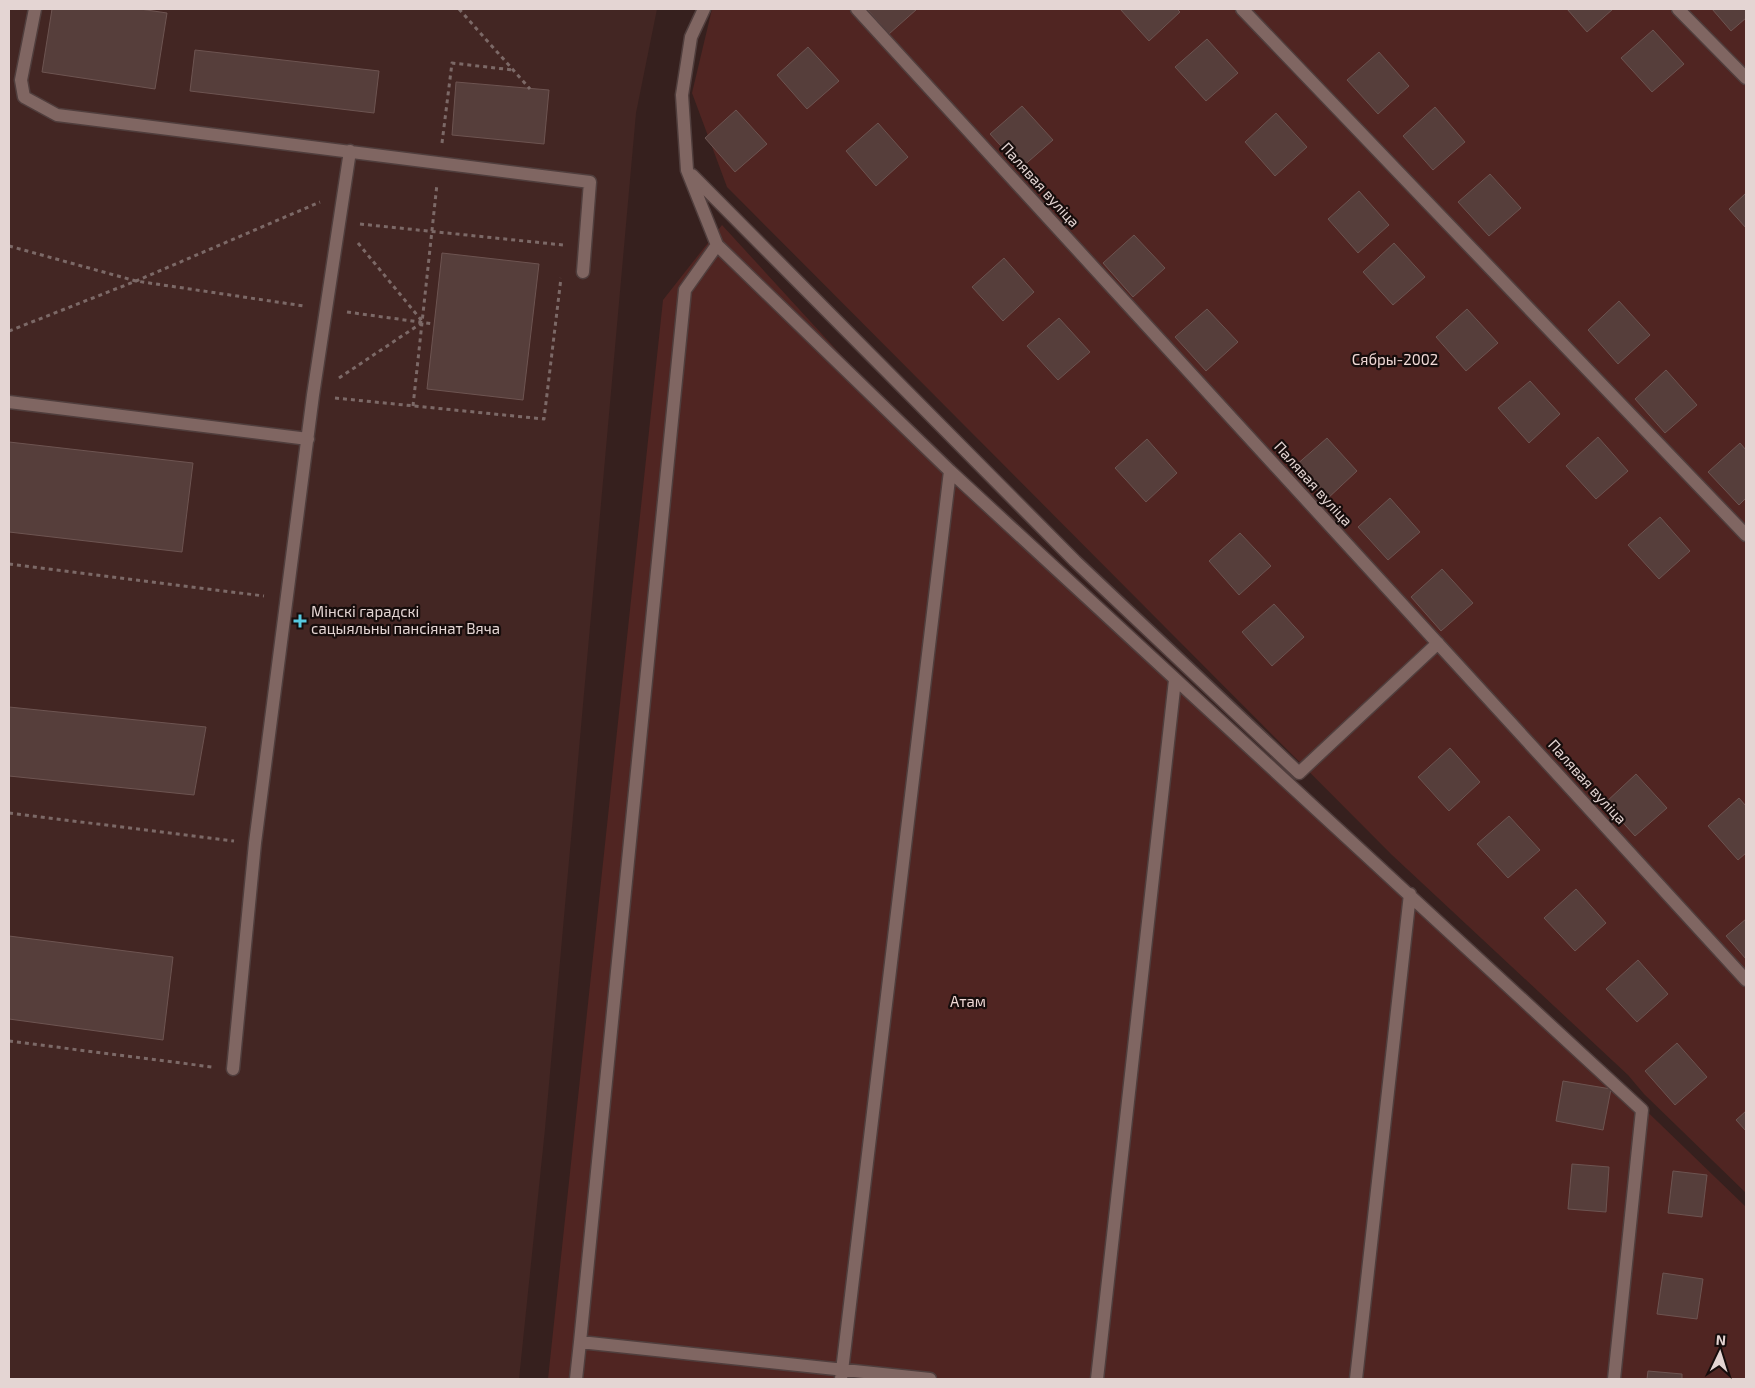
<svg xmlns="http://www.w3.org/2000/svg" width="1755" height="1388" viewBox="0 0 1755 1388" font-family="'Exo 2',sans-serif">
  <style>
    .built { fill: #432623 }
    .green { fill: #502522 }
    .building { fill: #563e3b; stroke: #6d5451 }
    .lines { fill: none; stroke-linecap: round; stroke-linejoin: round }
    .lane-casing { stroke: #503e3d; stroke-width: 15 }
    .path { stroke: #7c6967; stroke-width: 3; stroke-dasharray: 4 4; stroke-linecap: butt }
    .lane { stroke: #806662; stroke-width: 12 }
    .poi-dot { fill: #56c9e0; stroke: #170d0c; stroke-width: 2 }
    .labels { text-anchor: middle; stroke-width: 4.5; stroke-linejoin: round; paint-order: stroke }
    .street-label { font-size: 15px; fill: #e4d5d3; stroke: #170d0c }
    .park-label { font-size: 15px; fill: #efd8d5; stroke: #170d0c }
    .poi-label { font-size: 15px; fill: #e4d5d3; stroke: #170d0c; text-anchor: start }
  </style>
  <rect width="100%" height="100%" fill="#36201e"/>
  <path class="built" d="M9,9H657L636,113L545,1129L519,1379H9Z"/>
  <path class="green" d="M712,9H1746V1193L1644,1094L1628,1075L1392,855L727,187L692,93Z
    M722,225L931,453L1602,1068L1746,1207V1379H548L663,300Z"/>
  <path class="building" d="M52,9H140L167,13L155,89L42,72Z
    M867,9H917L889,34Z
    M1120,9H1177L1180,12L1149,41Z
    M1567,9H1613L1587,32Z
    M1712,9H1746V18L1731,31Z
    M1653,30L1684,64L1652,92L1621,58Z
    M1207,39L1238,73L1206,101L1175,67Z
    M808,47L839,81L807,109L777,75Z
    M195,50L379,71L374,113L190,91Z
    M1379,52L1409,86L1378,114L1347,80Z
    M456,82L549,90L544,144L452,135Z
    M1022,106L1053,140L1021,168L990,134Z
    M1435,107L1465,142L1433,170L1403,136Z
    M736,110L767,144L735,172L705,138Z
    M1276,113L1307,147L1275,176L1245,142Z
    M878,123L908,157L876,186L846,151Z
    M1490,174L1521,208L1489,236L1458,202Z
    M1359,191L1389,225L1358,253L1328,219Z
    M1746,193V228L1729,209Z
    M1134,235L1165,268L1133,297L1103,263Z
    M1394,243L1425,277L1393,305L1363,272Z
    M442,253L539,264L523,400L427,389Z
    M1004,258L1034,292L1003,321L972,287Z
    M1619,301L1650,335L1618,364L1588,330Z
    M1207,309L1238,342L1206,371L1175,337Z
    M1467,309L1498,343L1466,371L1436,337Z
    M1059,318L1090,352L1058,380L1027,346Z
    M1666,370L1697,405L1665,433L1635,399Z
    M1530,381L1560,414L1529,443L1498,408Z
    M1598,437L1628,471L1596,499L1566,466Z
    M1327,438L1357,471L1326,500L1295,466Z
    M1147,439L1177,473L1146,502L1115,468Z
    M9,442L193,463L182,552L9,532Z
    M1740,443L1746,450V498L1739,505L1708,472Z
    M1390,498L1420,532L1388,560L1358,527Z
    M1660,517L1690,551L1659,579L1628,545Z
    M1240,533L1271,566L1239,595L1209,561Z
    M1442,569L1473,603L1441,631L1411,597Z
    M1274,604L1304,637L1272,666L1242,632Z
    M9,707L206,727L194,795L9,776Z
    M1450,748L1480,782L1449,811L1418,777Z
    M1636,774L1667,808L1635,836L1605,803Z
    M1739,798L1746,806V853L1738,860L1708,826Z
    M1509,816L1540,850L1508,878L1477,844Z
    M1576,889L1606,923L1575,951L1544,918Z
    M1746,919V959L1726,936Z
    M9,936L173,957L163,1040L9,1019Z
    M1638,960L1668,994L1637,1022L1606,989Z
    M1677,1043L1707,1077L1675,1105L1645,1071Z
    M1563,1081L1611,1089L1603,1130L1556,1121Z
    M1746,1111V1131L1736,1120Z
    M1572,1164L1609,1167L1606,1212L1568,1209Z
    M1673,1171L1707,1175L1702,1217L1668,1213Z
    M1663,1273L1703,1279L1697,1319L1657,1314Z
    M1648,1371L1682,1374V1379H1647Z"/>
  <g class="lines">
    <defs>
      <path id="lane" d="M35,9L21,80L24,97L57,115L590,182L583,272
        M857,9L1746,980
        M1242,9L1746,535
        M1678,9L1746,78
        M692,175L1075,561L1299,773L1438,643
        M717,245L950,471L1642,1110L1614,1379
        M9,402L308,439
        M233,1069L255,843L313,395L350,151
        M580,1342L685,290L717,245L687,170L682,95L691,37L704,9
        M576,1379L580,1342L930,1379
        M841,1379L950,471
        M1097,1379L1175,680
        M1356,1379L1410,894"/>
    </defs>
    <use href="#lane" class="lane-casing"/>
    <path class="path" d="M459,9L530,89
      M442,143L452,63L513,70
      M360,224L563,245
      M358,243L422,321
      M9,246L136,281L304,306
      M347,312L434,324
      M9,331L136,281L320,202
      M339,378L423,322
      M335,398L544,419L561,278
      M413,406L437,184
      M9,564L264,596
      M9,813L234,841
      M9,1041L212,1067"/>
    <use href="#lane" class="lane"/>
  </g>
  <path class="poi-dot" d="M297.5 613.5h5v5h5v5h-5v5h-5v-5h-5v-5h5z"/>
  <g class="labels">
    <g class="street-label">
      <text transform="translate(1040 185) rotate(48)" y="5">Палявая вуліца</text>
      <text transform="translate(1313 484) rotate(48)" y="5">Палявая вуліца</text>
      <text transform="translate(1587 782) rotate(48)" y="5">Палявая вуліца</text>
    </g>
    <g class="park-label">
      <text x="1395" y="365">Сябры-2002</text>
      <text x="968" y="1007">Атам</text>
    </g>
    <g class="poi-label">
      <text x="311" y="617">Мінскі гарадскі<tspan x="311" dy="17">сацыяльны пансіянат Вяча</tspan></text>
    </g>
  </g>
  <rect width="1755" height="1388" fill="none" stroke="#e4d5d3" stroke-width="20"/>
  <g transform="translate(1720 1353) rotate(4)" stroke="#170d0c" stroke-width="4" paint-order="stroke">
  <path d="M0-4L9 19L0 12L-9 19Z" fill="#e4d5d3"/>
  <text y="-8" font-size="14" font-weight="bold" text-anchor="middle" fill="#e4d5d3">N</text>
  </g>
</svg>
